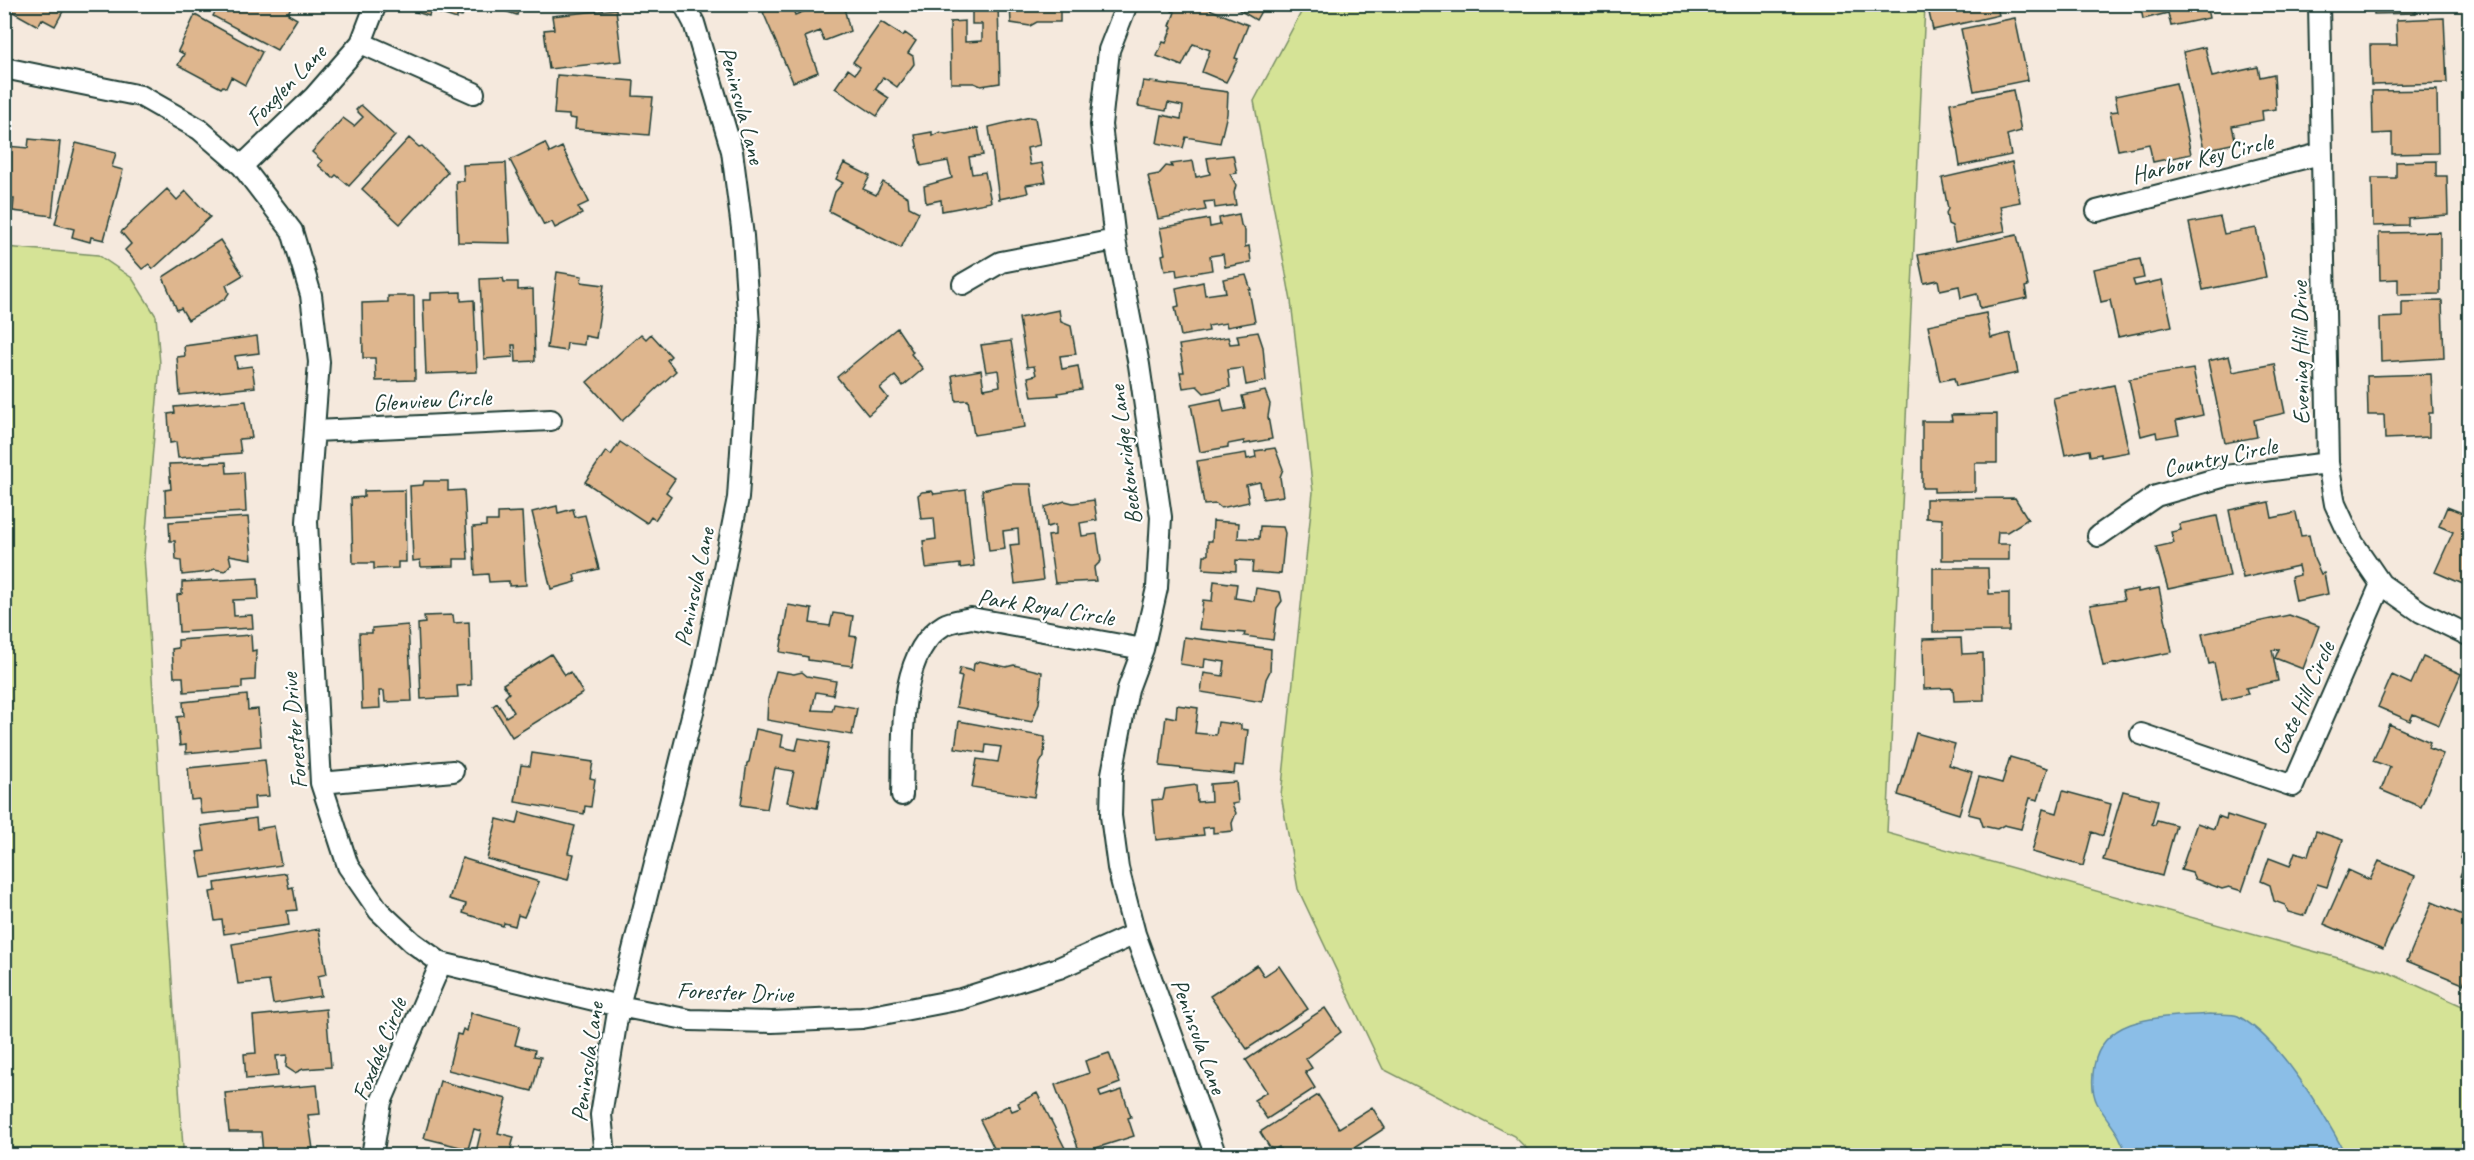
<svg xmlns="http://www.w3.org/2000/svg" width="2474" height="1160" viewBox="0 0 2474 1160" font-family="Caveat,sans-serif">
  <style>
    .green { fill: #d5e396; stroke: #7a9065; stroke-width: 1.5 }
    .water { fill: #8bbee7; stroke: #608a9f; stroke-width: 1.5 }
    .building { fill: #deb68e; stroke: #1f3d34; stroke-width: 1.5 }
    .lines { fill: none; stroke-linecap: round; stroke-linejoin: round }
    .street-casing { stroke: #1f3d34; stroke-width: 24 }
    .street { stroke: #fff; stroke-width: 20 }
    .labels { text-anchor: middle; stroke-width: 4.5; stroke-linejoin: round; paint-order: stroke }
    .street-label { font-size: 24px; fill: #1f3d34; stroke: #fff }
  </style>
  <rect width="100%" height="100%" fill="#f5e9dd"/>
  <filter id="ink" filterUnits="userSpaceOnUse"><feTurbulence type="fractalNoise" baseFrequency=".0167" numOctaves="2"/><feDisplacementMap in="SourceGraphic" scale="12" xChannelSelector="R" yChannelSelector="G"/><feConvolveMatrix kernelMatrix="1 2 1 2 8 2 1 2 1" color-interpolation-filters="sRGB"/></filter>
  <g filter="url(#ink)">
    <path class="green" d="M1305,5H1925L1887,833L2385,971L2469,1009V1155H1533L1514,1136L1383,1069L1298,889L1281,795L1313,492L1291,301L1254,101Z
      M5,247L98,255L132,278L156,316L160,364L144,556L183,1148L181,1155H5Z"/>
    <path class="water" d="M2210,1014C2219,1015 2231,1013 2238,1016C2280,1039 2324,1114 2346,1155H2126C2122,1134 2107,1121 2097,1103C2091,1091 2092,1078 2094,1066C2104,1012 2168,1018 2210,1014Z"/>
    <path class="building" d="M6,4H67L55,26L42,19L38,26L4,7Z
      M211,4H292L288,14L297,19L277,50L213,16L217,9Z
      M412,4H432L429,16L410,10Z
      M436,4H466L462,17L457,16V19L438,13L434,9Z
      M482,4H520L517,15Z
      M783,4H791L795,15L810,9L808,4H843L850,31L824,41L820,31L805,37L818,72L793,82L763,12Z
      M972,4H998L1000,83L981,86L974,83H951L950,22L965,21V42L982,41V24H972Z
      M1010,4H1060V22H1037L1030,26L1011,23Z
      M1175,4H1197L1248,25L1235,58L1238,59L1226,82L1202,72L1210,50L1193,44L1182,66L1157,56L1163,42L1166,43L1172,27L1170,26L1175,12L1172,11Z
      M1229,4H1265L1256,20Z
      M1927,4H1996L1999,15L1933,30Z
      M2140,4H2206L2209,18L2171,26L2168,13L2143,19Z
      M2373,4H2416V13L2374,14Z
      M616,9L622,61L549,69L544,30L554,29L552,16Z
      M195,15L262,52L245,85L231,77L226,88L223,86L221,88L178,65L184,54L178,51Z
      M2015,18L2028,80L1974,91L1961,29Z
      M2444,18L2447,83L2371,85L2370,45H2397L2396,20Z
      M881,22L903,36L905,33L916,41L908,53L913,56L914,64L897,87L883,77L875,89L889,98L877,116L835,88L848,69L855,74L860,67L853,62Z
      M2205,47L2212,77L2258,67L2260,77L2274,74L2276,109L2262,111L2263,120L2232,126L2236,143L2204,150L2183,52Z
      M557,75L634,81L633,96L653,97L649,135L575,129L576,119L569,118V115L554,114Z
      M1143,81L1228,92L1227,114L1220,143L1186,137L1183,148L1157,143L1162,115L1181,119L1183,106L1168,103L1166,111L1138,106Z
      M2176,83L2191,154L2153,162L2149,144L2118,150L2110,112L2118,111L2115,96Z
      M2013,90L2021,131L2007,135L2011,155L1960,166L1950,103Z
      M2437,90L2438,153L2392,154V133L2373,134L2372,91Z
      M361,105L395,136L349,186L336,175L333,178L318,165L322,161L312,152L343,118L354,126L363,117L356,110Z
      M1030,117L1035,118L1040,145L1027,148L1030,165L1042,163L1046,182L1026,185L1028,193L999,199L989,127Z
      M978,128L983,155L969,157L972,174L985,172L991,202L942,211L941,200L926,203L924,186L952,178L948,161L921,166L915,135L932,132V136L940,132L946,134Z
      M409,138L419,147L422,146L448,172L400,224L362,189Z
      M29,139L60,142L52,216L13,211L14,199L4,198L7,146L28,148Z
      M76,143L116,153L112,167L123,170L104,240L91,237L90,242L72,237L74,229L55,224Z
      M545,143L550,153L562,147L589,202L578,207L582,214L555,228L552,222L544,225L510,160Z
      M1233,155L1237,173L1230,174L1236,185L1234,193L1236,205L1215,208L1214,201L1204,202L1206,210L1158,219L1148,176L1159,174L1166,166L1172,167L1171,164L1193,161L1196,177L1210,174L1207,158Z
      M2436,161V176H2447L2448,215L2408,218V225L2373,226L2372,178H2396V162Z
      M2012,162L2020,202L2000,206L2005,231L1955,242L1952,226L1948,224L1946,213L1948,209L1942,178Z
      M506,163L510,243L458,242L456,181H464L463,165Z
      M844,163L870,176L863,189L876,195L883,182L908,197L909,207L919,212L901,248L829,211L835,192L843,183L836,179Z
      M167,189L177,200L186,191L210,217L153,269L149,264L142,269L125,250L131,244L121,232Z
      M1239,214L1241,225L1245,231V247L1249,246L1251,262L1225,267L1223,254L1210,256L1212,270L1177,276L1176,269L1165,271L1162,255L1165,254L1160,228L1209,219L1210,227L1220,225L1219,218Z
      M2220,217L2224,234L2256,228L2266,277L2203,290L2189,223Z
      M2440,232V294L2398,295V279L2380,280L2379,233Z
      M2017,235L2028,286L2025,287L2027,298L1980,308L1977,294L1961,298L1959,286L1940,290L1938,280L1924,283L1918,255Z
      M220,240L243,275L226,285L229,293L225,299L188,320L181,308L177,310L163,277Z
      M2140,259L2144,278L2133,280L2135,286L2162,280L2172,326L2118,337L2110,300L2101,302L2094,269Z
      M557,272L582,276L581,282L604,285L596,338L585,336L584,345L567,343L566,351L547,348Z
      M1246,275L1251,290H1249L1255,322L1227,327L1226,323L1208,326L1209,331L1181,336L1175,307L1179,306L1176,288L1203,282L1205,295L1226,292L1223,279Z
      M503,278L504,282H518V290L533,289L535,361L516,362L515,345H512L513,357L484,359L480,279Z
      M461,292V301L474,300L477,372L426,374L423,300H431V293Z
      M388,296H414L415,380L376,381L375,358H363L362,303L388,302Z
      M2442,301L2444,358L2381,362L2380,318L2402,317V302Z
      M1059,310L1061,322L1071,326L1076,354L1060,356L1062,369L1078,366L1082,389L1058,393L1059,395L1032,397L1028,377L1036,375L1034,366L1027,367L1019,318Z
      M1986,313L1991,338L2010,333L2018,373L1956,386L1954,378L1940,381L1928,325Z
      M897,328L913,352L911,354L923,369L903,386L895,376L880,388L888,398L868,415L837,377Z
      M1258,332L1263,347L1266,381L1246,385L1243,368L1228,370L1230,387L1204,393L1197,386L1183,388L1180,372H1184L1179,345L1228,337L1230,344L1239,343L1237,335Z
      M641,334L646,339L651,334L671,356L667,360L676,371L622,421L587,382Z
      M257,336L259,353L235,356L237,368L252,366L255,387L180,395L177,357L185,356L184,346Z
      M1011,341L1025,427L974,435L968,400L956,401L952,375L981,370L984,389L1000,386L998,370L986,372L981,345Z
      M2229,356L2233,372L2275,364L2285,413L2254,420L2257,437L2225,443L2208,361Z
      M2193,369L2203,415L2176,421L2179,434L2157,438L2156,432L2141,436L2129,379Z
      M2431,374L2433,413H2429V437L2385,439L2384,415H2368L2367,376Z
      M2114,385L2129,452L2101,457V454L2090,456L2089,450L2065,455L2053,398Z
      M1265,391L1270,404L1268,417L1272,439L1244,444V441L1228,444V447L1200,452L1191,405L1221,399L1224,412L1245,408L1242,396Z
      M246,401L252,438L239,439L241,453L178,458L176,442L170,443L168,414L175,413L174,407Z
      M1997,414V463H1975V491L1934,492V488H1922V421H1952L1951,415Z
      M620,442L675,479L666,492L671,496L655,520L651,517L647,523L585,482L606,451L611,455Z
      M1275,448L1283,469L1280,477L1283,496L1263,499L1260,482L1246,485L1249,502L1221,508L1216,504L1204,505L1197,461L1246,453L1247,459L1256,457L1255,451Z
      M226,462L227,473L244,472L246,512L166,516L165,490L171,489L169,464Z
      M424,481H448V491L464,490L468,559H454V566L421,567L420,560L413,561L410,486L423,485Z
      M1009,484H1031L1043,580L1015,584L1010,545L1019,544L1018,529L1003,531L1005,549L989,551L982,490Z
      M405,490L406,562H398V568L374,569V563H353L351,498L364,497V491Z
      M966,490L974,566L960,568V564L926,568L923,541L936,539L934,518L921,519L918,495L922,492L932,491L934,494Z
      M2015,498L2028,519L2007,532H1998L1997,544H2009V560H1942V519L1926,518V499Z
      M1094,500L1097,520L1080,523L1082,536L1097,534L1101,561L1094,568L1096,581L1055,583L1048,536L1055,535V525L1047,527L1045,507L1065,501L1073,503Z
      M2269,502L2272,518L2296,513L2301,536L2309,535L2314,559L2321,574L2324,573L2328,594L2296,601L2291,577L2300,575L2298,566L2243,578L2229,510Z
      M557,506L558,513L573,509L575,517L585,515L599,569L574,575L576,582L551,589L532,512Z
      M2447,507L2470,516V587L2435,572L2453,532L2439,526Z
      M522,512L526,585L509,586V581L489,582L488,574L475,575L473,527L486,526V521H498V513Z
      M2217,516L2230,576L2168,589L2156,547L2174,543L2171,532L2181,530L2179,524Z
      M248,517L252,559L229,555L231,564L225,571L214,569L209,572L182,575L181,561L176,560L175,541H170L169,522Z
      M1213,521L1239,523L1238,538L1259,539L1260,526L1283,527L1285,533L1281,574L1252,572L1253,561L1236,560V571L1203,569L1204,555H1208V541H1212Z
      M1933,568H1988L1989,594L2009,593V631L1933,632Z
      M258,578L259,599L233,600L234,616L252,615L253,628L179,632L177,595L182,594V582Z
      M1214,581L1237,584L1235,598L1254,601L1256,588L1280,592L1282,601L1277,608L1273,640L1244,636L1245,633L1199,629L1203,600L1212,601Z
      M2159,588L2172,652L2103,666L2090,605L2124,600L2122,592L2138,589V592Z
      M788,605L812,609L810,623L830,626L833,613L853,616L850,636L857,637L852,666L808,660V657L780,652Z
      M453,615L454,623L469,622L471,685L457,686L458,697L421,699L418,624L425,623L424,616Z
      M2289,615L2319,626L2303,669L2275,658L2279,649L2272,650L2278,681L2246,688L2248,694L2222,700L2214,663L2209,664L2202,634Z
      M408,625L412,701L385,702L384,691H379L380,708L362,709L359,633H372V628Z
      M251,635L252,651L256,650L255,680L242,681V688L184,692L183,677H174L172,649L178,648V640Z
      M1184,637L1271,649L1270,671L1266,679L1262,702L1201,692L1204,673L1223,676L1225,662L1205,659L1204,668L1180,664Z
      M1961,638L1962,654L1983,653L1984,700L1954,701L1953,688L1924,689L1923,639Z
      M551,654L565,675L570,672L583,693L512,737L493,706L497,703L506,717L514,712L505,697L509,693L503,684Z
      M2423,657L2461,674L2439,725L2413,714L2410,721L2378,707L2392,675L2411,684Z
      M979,661L1006,667L1014,665L1042,672L1039,703L1032,722L956,707L962,677L958,676L960,668L973,671L974,664Z
      M776,671L794,674L802,672L807,676L836,681L833,695L816,692L812,710L832,711L834,704L857,708L852,735L767,720L768,699Z
      M247,695L248,710L258,709L261,746L186,753V745L180,746L177,717L184,716L183,702Z
      M1177,705L1198,708L1195,733L1216,735L1218,722L1241,725V729L1248,730L1244,766L1235,765L1234,774L1160,766L1166,716L1176,718Z
      M959,721L1045,737L1044,756L1040,763L1034,797L972,787L977,759L998,762L1001,747L986,745L985,753L955,748Z
      M2389,724L2430,742L2428,748L2443,754L2421,807L2381,790L2390,767L2373,761Z
      M756,729L783,735L781,747L796,750L799,738L829,743L817,808L787,802L794,771L775,768L767,809L741,805L747,763L749,762Z
      M1916,733L1955,744L1949,765L1972,772L1959,814L1898,795Z
      M532,753L593,762L590,778L595,779L591,807L585,806L584,814L515,802L521,765L530,766Z
      M2010,757L2048,768L2038,800L2030,798L2021,829L2004,825L1997,829L1983,826L1980,817L1968,814L1979,777L2002,783Z
      M265,760L269,796L254,797L255,809L201,814L199,799L191,800L188,768Z
      M1236,782L1238,803L1232,804L1236,813L1232,823L1233,831L1213,833V827L1203,828L1204,835L1156,840L1152,800L1163,799L1165,789L1196,785L1197,802L1211,801L1210,784Z
      M2063,791L2111,804L2103,836L2092,832L2083,866L2032,852L2043,809L2057,813Z
      M2123,791L2158,800L2152,824L2155,825L2157,820L2176,825L2162,876L2103,860Z
      M520,812L575,826L568,853L574,854L568,880L487,859L497,819L517,824Z
      M2227,815L2264,827L2242,891L2229,887L2222,889L2195,879L2192,873L2181,870L2197,823L2214,829L2218,816L2226,819Z
      M256,818L257,829L274,826L281,865L202,878L197,852L205,851L201,826Z
      M2316,831L2343,840L2327,887L2317,884L2306,914L2302,916L2288,912L2285,905L2274,901L2270,885L2261,881L2269,858L2290,866L2295,852L2308,856Z
      M2470,837V880L2460,876L2466,861L2460,858Z
      M462,858L539,882L524,917L518,915L515,926L504,923L503,926L463,913L466,904L449,899Z
      M2379,861L2415,876L2383,949L2324,924L2348,870L2370,880Z
      M286,873L289,888L293,887L297,910L287,911L289,925L224,934L222,920L215,921L210,892L216,891L215,883Z
      M2432,902L2470,918V968L2463,984L2407,961Z
      M319,929L327,974L318,976L321,996L273,1004L269,981L238,984L232,944Z
      M1257,965L1264,976L1279,966L1308,1009L1247,1049L1210,996Z
      M1325,1008L1341,1032L1306,1059L1312,1068L1305,1072L1315,1088L1267,1119L1254,1100L1267,1092L1246,1060Z
      M326,1009L331,1067L303,1069L295,1073L286,1067L287,1055L276,1056L278,1076L246,1079L244,1054L256,1053L253,1016Z
      M471,1013L520,1026L515,1045L535,1050L534,1056L541,1057L532,1091L448,1070L457,1034L461,1035L463,1029L467,1031Z
      M1109,1053L1120,1083L1099,1091L1101,1097L1122,1090L1131,1117L1128,1118L1134,1136L1080,1153L1055,1085L1089,1073L1085,1061Z
      M440,1081L507,1099L498,1133L514,1137L509,1156L476,1152L481,1131L474,1129L468,1149L424,1138Z
      M317,1085L320,1114L308,1115L313,1149L263,1153L261,1132H229L225,1093Z
      M1037,1093L1069,1156H1045L1041,1148L1028,1156H998L980,1120L1009,1105L1012,1111L1020,1108L1018,1103Z
      M1318,1095L1339,1128L1372,1107L1385,1128L1342,1156H1284L1279,1147L1272,1151L1260,1132Z
      M1390,1151L1427,1156H1390Z"/>
    <g class="lines">
      <defs>
        <path id="street" d="M1127,4L1109,50L1101,125L1115,240L1139,365L1161,517L1157,588L1143,649L1128,689L1112,774L1111,816L1118,868L1135,934L1216,1156
          M2319,4L2328,463L2335,504L2353,543L2381,584L2421,612L2470,636
          M361,43L474,93
          M4,68L141,96L199,129L242,166L292,231L311,295L319,362L307,522L321,783L348,866L379,911L412,942L441,963L619,1006L690,1020L772,1022L862,1018L961,999L1059,968L1135,934
          M242,166L314,97L361,43L376,4
          M2097,211L2320,154
          M963,284L1001,262L1115,240
          M315,431L551,420
          M2098,536L2156,496L2226,476L2328,463
          M2141,734L2293,786L2381,584
          M321,783L453,771
          M902,795C904,746 895,654 944,625C951,621 963,620 971,618L1143,649
          M372,1156L381,1102L441,963
          M605,1156L601,1115L619,1006L704,668L738,498L749,326L743,236L732,151L694,23L684,4"/>
      </defs>
      <use href="#street" class="street-casing"/>
      <use href="#street" class="street"/>
    </g>
  </g>
  <g class="labels">
    <g class="street-label">
      <text transform="translate(286 85) rotate(-46)" y="8">Foxglen Lane</text>
      <text transform="translate(742 105) rotate(75)" y="8">Peninsula Lane</text>
      <text transform="translate(2202 158) rotate(-14)" y="8">Harbor Key Circle</text>
      <text transform="translate(2300 353) rotate(-91)" y="8">Evening Hill Drive</text>
      <text transform="translate(432 400) rotate(-3)" y="8">Glenview Circle</text>
      <text transform="translate(1125 455) rotate(-97)" y="8">Beckonridge Lane</text>
      <text transform="translate(2220 457) rotate(-12)" y="8">Country Circle</text>
      <text transform="translate(694 587) rotate(-78)" y="8">Peninsula Lane</text>
      <text transform="translate(1046 607) rotate(9)" y="8">Park Royal Circle</text>
      <text transform="translate(2303 698) rotate(-66)" y="8">Gate Hill Circle</text>
      <text transform="translate(294 731) rotate(-95)" y="8">Forester Drive</text>
      <text transform="translate(735 992) rotate(2)" y="8">Forester Drive</text>
      <text transform="translate(1199 1036) rotate(70)" y="8">Peninsula Lane</text>
      <text transform="translate(379 1049) rotate(-68)" y="8">Foxdale Circle</text>
      <text transform="translate(587 1062) rotate(-82)" y="8">Peninsula Lane</text>
    </g>
  </g>
  <rect width="2474" height="1160" fill="none" stroke="#fff" stroke-width="24"/>
  <rect x="12" y="12" width="2450" height="1136" fill="none" stroke="#1f3d34" stroke-width="2" filter="url(#ink)"/>
</svg>
